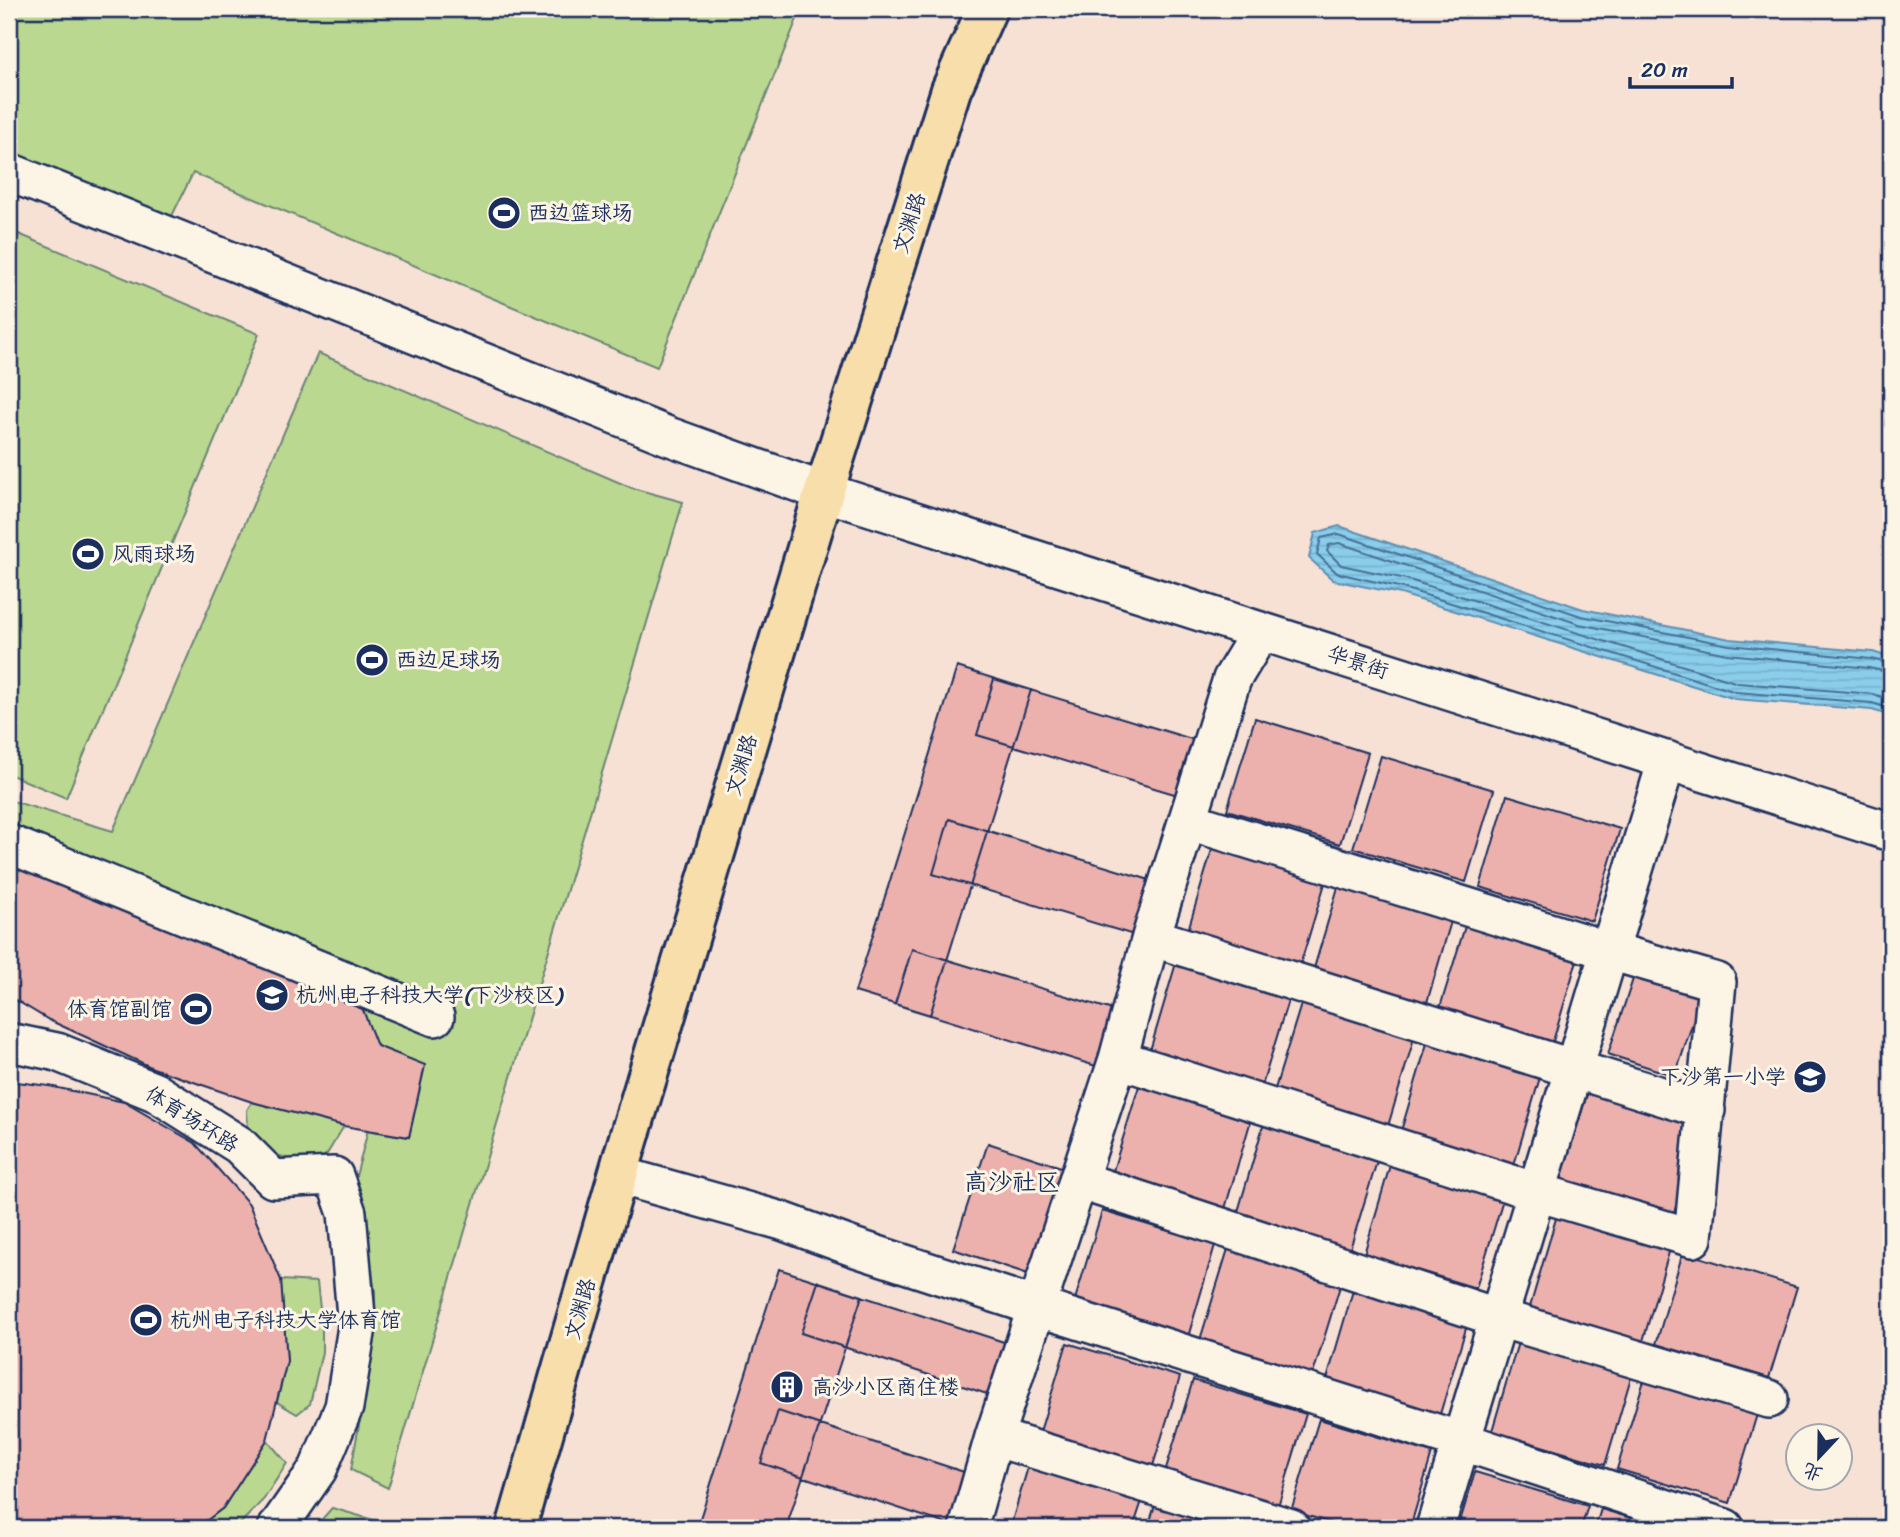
<svg xmlns="http://www.w3.org/2000/svg" width="1900" height="1537" viewBox="0 0 1900 1537" font-family="Sriracha,'LXGW WenKai TC',sans-serif">
  <style>
    .grass { fill: #bbd890; stroke: #6b8477; stroke-width: 2 }
    .water { fill: url(#water-rules); stroke: #5e8eb3; stroke-width: 2 }
    .lines { fill: none; stroke-linecap: round; stroke-linejoin: round }
    .shore { stroke: #476f97; stroke-width: 2 }
    .building { fill: #ecb1ac; stroke: #1b2f5e; stroke-width: 2 }
    .minor-casing { stroke: #1b2f5e; stroke-width: 42 }
    .major-casing { stroke: #1b2f5e; stroke-width: 44 }
    .minor { stroke: #fcf5e5; stroke-width: 37 }
    .major { stroke: #f8deab; stroke-width: 38 }
    .labels { text-anchor: middle; stroke-width: 6; stroke-linejoin: round; paint-order: stroke }
    .poi-label { font-size: 21px; fill: #1b2f5e; stroke: #fcf5e5; text-anchor: start }
    .street-label { font-size: 21px; fill: #1b2f5e; stroke: #fcf5e5 }
    .quarter-label { font-size: 24px; fill: #1b2f5e; stroke: #fcf5e5 }
  </style>
  <defs>
    <pattern id="water-rules" width="6" height="5" patternUnits="userSpaceOnUse" patternTransform="scale(1.75)"><rect width="6" height="5" fill="#8aceec"/><path d="M0 2.5h6" fill="none" stroke="#76b1cd"/></pattern>
  </defs>
  <rect width="100%" height="100%" fill="#f7e1d4"/>
  <filter id="ink" filterUnits="userSpaceOnUse"><feTurbulence type="fractalNoise" baseFrequency=".0143" numOctaves="2"/><feDisplacementMap in="SourceGraphic" scale="14" xChannelSelector="R" yChannelSelector="G"/><feConvolveMatrix kernelMatrix="1 2 1 2 8 2 1 2 1" color-interpolation-filters="sRGB"/></filter>
  <g filter="url(#ink)">
    <path class="grass" d="M9,9H801L657,367L193,173L170,220L9,155Z
      M9,230L259,334L66,798L9,774Z
      M318,353L632,488L683,502L388,1488L351,1470L373,1346L375,1291L355,1180L368,1130L409,1137L425,1065L377,1046L357,997L9,849V800L113,831Z
      M252,1102L344,1126L327,1154L306,1166L275,1154L248,1128L247,1110Z
      M281,1280L317,1282L322,1327V1352L310,1404L297,1414L277,1402L287,1361Z
      M267,1440L287,1463L264,1499L236,1528H197L223,1508Z
      M332,1508L377,1521L375,1528H314Z"/>
    <path class="water" d="M1339,526L1583,609L1730,639L1873,652L1891,658V716L1872,710L1735,699L1401,594L1333,580L1309,558L1315,533Z"/>
    <g class="lines">
      <path class="shore" d="M1891,664L1871,659L1729,645L1581,616L1339,534L1321,538L1317,554L1337,573L1403,588L1736,692L1872,703L1891,709
        M1891,673L1869,668L1727,654L1579,624L1339,543L1329,545L1327,551L1341,565L1406,579L1738,683L1873,694L1891,700"/>
    </g>
    <path class="building" d="M957,667L1031,690L930,1015L855,992Z
      M994,679L1198,741L1181,796L977,735Z
      M1255,718L1368,753L1340,844L1227,810Z
      M1381,756L1494,790L1466,882L1353,848Z
      M1507,795L1620,829L1592,921L1480,887Z
      M949,819L1153,881L1137,936L933,874Z
      M1213,846L1326,880L1298,972L1186,937Z
      M38,859L358,997L377,1046L425,1065L409,1137L344,1126L252,1102L153,1068L49,1020L9,996V869Z
      M1339,884L1452,918L1425,1009L1312,975Z
      M1466,923L1578,957L1551,1048L1438,1014Z
      M912,949L1116,1011L1099,1067L895,1004Z
      M1176,963L1289,997L1261,1089L1149,1054Z
      M1634,976L1701,998L1675,1076L1608,1054Z
      M1302,1001L1415,1035L1388,1126L1274,1092Z
      M1428,1040L1541,1074L1514,1165L1401,1131Z
      M9,1081L49,1086L124,1102L195,1143L249,1204L281,1280L287,1361L267,1440L223,1508L197,1528H9Z
      M1139,1086L1251,1120L1224,1212L1111,1177Z
      M1588,1091L1701,1125L1673,1216L1560,1182Z
      M1264,1123L1378,1158L1350,1249L1237,1215Z
      M988,1143L1067,1169L1031,1275L953,1249Z
      M1391,1162L1504,1196L1476,1288L1364,1254Z
      M1102,1211L1215,1245L1188,1337L1074,1303Z
      M1557,1215L1670,1249L1643,1341L1530,1307Z
      M1228,1249L1341,1283L1313,1374L1200,1340Z
      M1683,1252L1797,1287L1769,1378L1656,1344Z
      M779,1269L862,1296L786,1528H697Z
      M818,1282L1010,1344L993,1396L801,1333Z
      M1354,1287L1468,1322L1440,1414L1327,1379Z
      M1519,1339L1632,1374L1605,1465L1492,1431Z
      M1067,1343L1180,1377L1152,1469L1039,1435Z
      M1645,1377L1758,1411L1730,1503L1617,1469Z
      M1193,1380L1306,1414L1278,1506L1165,1472Z
      M778,1411L970,1474L953,1526L761,1463Z
      M1319,1419L1432,1453L1410,1528H1349L1291,1511Z
      M1028,1467L1142,1501L1133,1528H1010Z
      M1475,1472L1588,1506L1581,1528H1458Z
      M1155,1505L1232,1528H1148Z
      M1601,1509L1664,1528H1595Z"/>
    <g class="lines">
      <defs>
        <path id="minor" d="M9,172L668,436L824,492L1891,832
          M9,844L435,1017
          M1151,937L1706,1110
          M9,1042L57,1052L155,1092L239,1145L273,1179L334,1176L347,1213L357,1327L344,1407L318,1469L277,1528
          M1118,1059L1537,1192L1693,1238L1717,982L1610,951L1189,821
          M618,1175L782,1221L853,1247L1037,1307L1461,1441L1725,1528
          M1078,1180L1499,1318L1769,1399
          M994,1437L1291,1528
          M968,1528L994,1437L1118,1059L1151,937L1232,679L1261,631
          M1435,1528L1667,760"/>
        <path id="major" d="M516,1528L624,1154L824,492L951,90L987,9"/>
      </defs>
      <use href="#minor" class="minor-casing"/>
      <use href="#major" class="major-casing"/>
      <use href="#minor" class="minor"/>
      <use href="#major" class="major"/>
    </g>
  </g>
  <defs>
    <symbol id="stadium-disc" viewBox="-11 -11 22 22"><circle r="9.5" fill="#1b2f5e" stroke="#fcf5e5"/><path d="M0-5a6.5 5 0 1 0 0 10a6.5 5 0 1 0 0-10ZM-3.5-1.8h7v3.6h-7Z" fill="#fff"/></symbol>
    <symbol id="university-disc" viewBox="-11 -11 22 22"><circle r="9.5" fill="#1b2f5e" stroke="#fcf5e5"/><path d="M0-5L7-2L0 1L-7-2ZM-4 1L0 2.5L4 1V4Q0 6-4 4Z" fill="#fff"/></symbol>
    <symbol id="school-disc" viewBox="-11 -11 22 22"><circle r="9.5" fill="#1b2f5e" stroke="#fcf5e5"/><path d="M0-5L7-2L0 1L-7-2ZM-4 1L0 2.5L4 1V4Q0 6-4 4Z" fill="#fff"/></symbol>
    <symbol id="building-disc" viewBox="-11 -11 22 22"><circle r="9.5" fill="#1b2f5e" stroke="#fcf5e5"/><path d="M-4-6H4V6H1V3H-1V6H-4ZM-2.5-4.3h1.7v1.8h-1.7ZM.8-4.3h1.7v1.8H.8ZM-2.5-1h1.7V.8h-1.7ZM.8-1h1.7V.8H.8Z" fill="#fff"/></symbol>
  </defs>
  <g fill-rule="evenodd">
    <use href="#stadium-disc" x="485" y="194" width="38" height="38"/>
    <use href="#stadium-disc" x="69" y="535" width="38" height="38"/>
    <use href="#stadium-disc" x="353" y="641" width="38" height="38"/>
    <use href="#university-disc" x="253" y="976" width="38" height="38"/>
    <use href="#stadium-disc" x="177" y="990" width="38" height="38"/>
    <use href="#school-disc" x="1791" y="1058" width="38" height="38"/>
    <use href="#stadium-disc" x="127" y="1301" width="38" height="38"/>
    <use href="#building-disc" x="768" y="1368" width="38" height="38"/>
  </g>
  <g class="labels">
    <g class="poi-label">
      <text x="528" y="220">西边篮球场</text>
      <text x="112" y="561">风雨球场</text>
      <text x="396" y="667">西边足球场</text>
      <text x="296" y="1002">杭州电子科技大学(下沙校区)</text>
      <text x="172" y="1016" text-anchor="end">体育馆副馆</text>
      <text x="1786" y="1084" text-anchor="end">下沙第一小学</text>
      <text x="170" y="1327">杭州电子科技大学体育馆</text>
      <text x="812" y="1394">高沙小区商住楼</text>
    </g>
    <g class="street-label">
      <text transform="translate(909 223) rotate(-72)" y="7">文渊路</text>
      <text transform="translate(1358 662) rotate(18)" y="7">华景街</text>
      <text transform="translate(741 765) rotate(-73)" y="7">文渊路</text>
      <text transform="translate(192 1119) rotate(32)" y="7">体育场环路</text>
      <text transform="translate(580 1309) rotate(-74)" y="7">文渊路</text>
    </g>
    <g class="quarter-label">
      <text x="1012" y="1190">高沙社区</text>
    </g>
  </g>
  <rect width="1900" height="1537" fill="none" stroke="#fcf5e5" stroke-width="35"/>
  <rect x="18" y="18" width="1865" height="1502" fill="none" stroke="#1b2f5e" stroke-width="2.5" filter="url(#ink)"/>
  <g transform="translate(1819 1457) rotate(202)"><circle r="33" fill="#fcf5e5" stroke="#a2a6af" stroke-width="2"/>
  <path d="M0-5L12 26L0 18L-12 26Z" fill="#1b2f5e"/>
  <text y="-10" font-size="19" font-weight="bold" text-anchor="middle" fill="#1b2f5e">北</text>
  </g>
  <path d="M1630 77v10h102v-10" fill="none" stroke="#1b2f5e" stroke-width="3.5"/>
  <text x="1641" y="77" font-size="21" fill="#1b2f5e" stroke="#fcf5e5" stroke-width="5" paint-order="stroke">20 m</text>
</svg>
